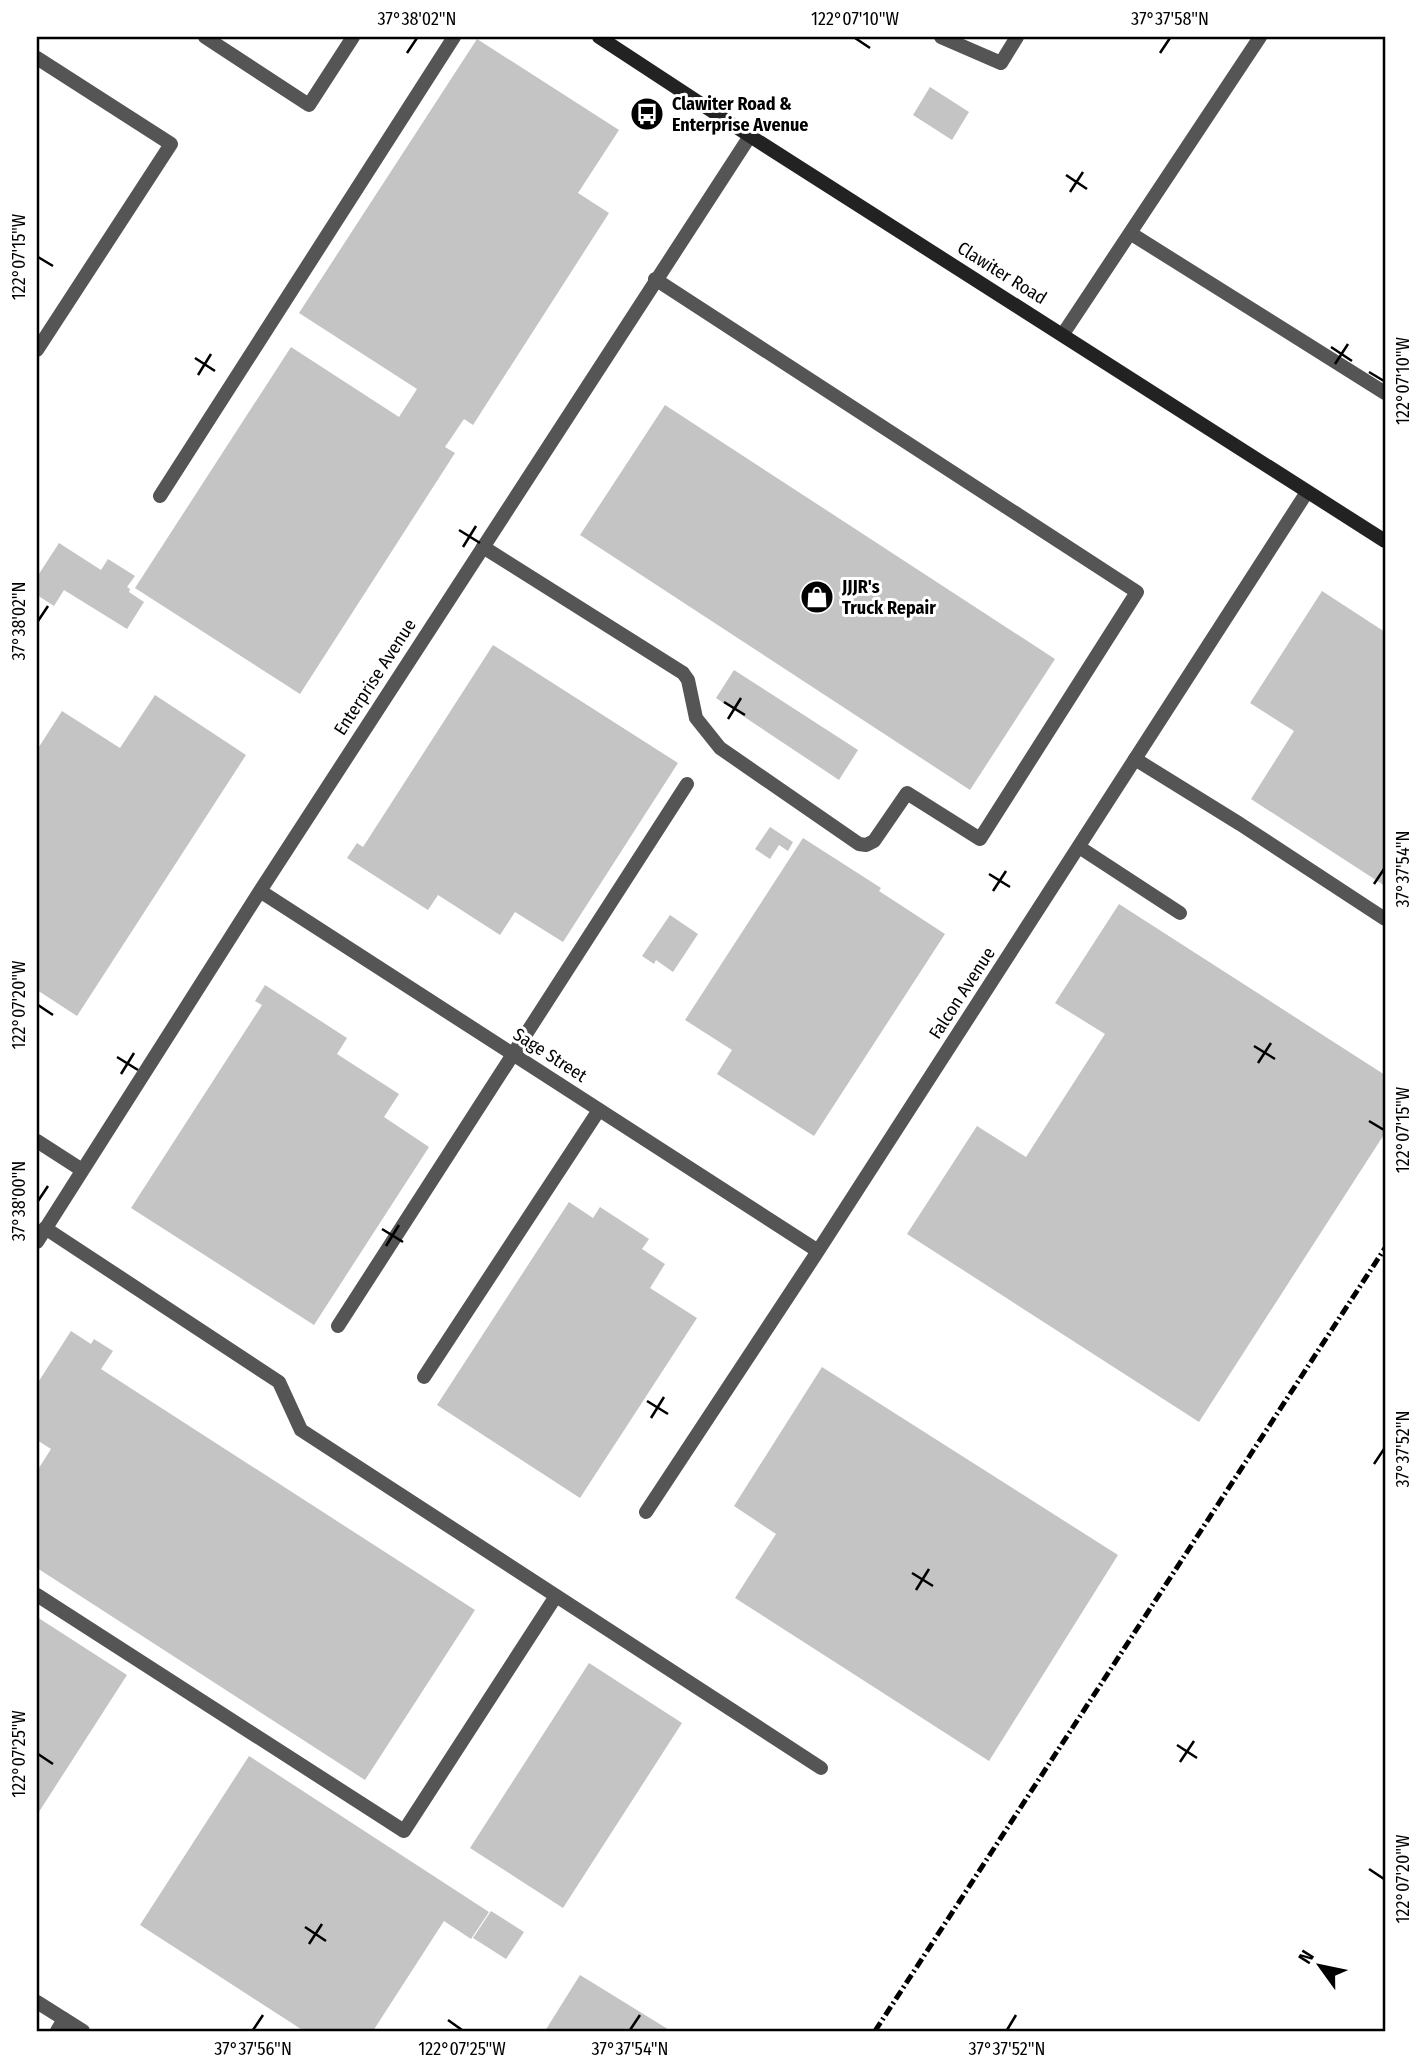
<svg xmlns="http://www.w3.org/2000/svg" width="1422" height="2068" viewBox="0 0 1422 2068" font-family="'Fira Sans Condensed',sans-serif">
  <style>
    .building { fill: #c4c4c4 }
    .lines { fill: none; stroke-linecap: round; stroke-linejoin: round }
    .lane { stroke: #555; stroke-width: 14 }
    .street { stroke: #555; stroke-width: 14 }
    .secondary { stroke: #222; stroke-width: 14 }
    .rail { stroke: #000; stroke-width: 5; stroke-dasharray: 10 3.5 2 3.5; stroke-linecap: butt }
    .ticks { fill: none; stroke: #000; stroke-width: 2.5 }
    .labels { text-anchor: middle; stroke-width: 6; stroke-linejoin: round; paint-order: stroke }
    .poi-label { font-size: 18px; font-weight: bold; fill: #000; stroke: #fff; text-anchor: start }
    .street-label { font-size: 18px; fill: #000; stroke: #fff }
    .neatline { fill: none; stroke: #000; stroke-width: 2.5 }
    .ticks-label { font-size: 18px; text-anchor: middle; fill: #000 }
  </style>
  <rect width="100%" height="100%" fill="#fff"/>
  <path class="building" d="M477,39L619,130L578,193L609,213L473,425L464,419L445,447L455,453L300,694L135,588L291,347L399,417L417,389L299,313Z
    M930,87L969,112L952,140L913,115Z
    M665,405L1055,659L970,790L580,535Z
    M59,543L101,570L108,559L135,576L127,587L130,589L129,592L144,602L127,629L64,590L54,606L37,595V577Z
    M1322,591L1385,632V886L1251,799L1294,731L1250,703Z
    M493,645L678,763L563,942L515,912L500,935L438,895L428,910L347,858L357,843L363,847Z
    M734,670L858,750L839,780L716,698Z
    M155,695L246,755L77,1016L37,990V750L62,711L120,748Z
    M770,827L793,842L788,851L779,845L770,859L755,849Z
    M803,838L881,888L879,891L945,934L814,1136L717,1074L732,1050L685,1020Z
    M1119,904L1385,1075V1133L1199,1422L907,1234L977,1126L1026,1157L1105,1034L1055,1003Z
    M670,915L698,934L673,972L656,960L654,964L642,956Z
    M265,985L347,1038L337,1054L399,1094L384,1117L429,1147L314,1325L131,1208L262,1005L255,1001Z
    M569,1202L593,1218L600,1207L649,1239L642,1249L665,1264L650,1288L697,1318L580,1498L437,1405Z
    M71,1331L91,1344L94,1339L113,1351L101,1369L475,1610L365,1780L37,1568V1471L51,1449L37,1440V1384Z
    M822,1367L1118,1555L989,1761L735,1598L776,1534L734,1506Z
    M37,1617L127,1675L37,1815Z
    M589,1663L682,1723L563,1908L470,1848Z
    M249,1756L489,1912L471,1939L444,1921L373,2031H304L140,1925Z
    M491,1911L524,1932L506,1959L473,1938Z
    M580,1975L671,2031H545Z"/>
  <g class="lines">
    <path class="lane" d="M205,37L309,105L353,37
      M941,37L1001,63L1017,37
      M37,58L171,144L37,350
      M1130,233L1385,393
      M1063,334L1260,37
      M160,496L454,37
      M483,547L683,673L688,680L696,718L720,748L859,844L866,845L874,841L907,793L980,839L1137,592L655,279
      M1135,759L1240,824L1385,919
      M1079,847L1180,913
      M37,1141L82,1170
      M45,1228L279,1382L301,1430L821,1768
      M338,1326L687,784
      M424,1377L599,1110
      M37,1595L404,1831L556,1596
      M57,2031L64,2019"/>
    <path class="street" d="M260,891L818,1251
      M37,1242L260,891L750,136
      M646,1512L818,1251L1307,492
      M37,2002L83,2031"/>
    <path class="secondary" d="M599,37L750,136L1385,541"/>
    <path class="rail" d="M875,2031L1385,1248"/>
  </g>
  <path class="ticks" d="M855,38L870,48M407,53L417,38M1160,53L1170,38M1066,175L1087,189M1070,192L1083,172M38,257L53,266M1331,347L1352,361M195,358L215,371M1335,364L1348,344M1369,372L1384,381M198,375L211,354M459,530L480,543M463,547L476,526M38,621L48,606M724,702L745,715M728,719L741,698M989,874L1010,887M1374,884L1384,869M993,891L1006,871M38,1005L53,1015M1254,1046L1275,1059M117,1057L138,1070M1258,1063L1271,1043M121,1074L134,1053M1369,1121L1384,1130M38,1201L48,1186M382,1229L403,1242M386,1246L399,1225M647,1401L668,1414M651,1418L664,1397M1374,1464L1384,1449M912,1573L933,1586M916,1590L929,1569M1177,1745L1197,1758M38,1754L53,1764M1180,1762L1194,1741M1369,1869L1384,1879M305,1927L326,1941M309,1944L322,1924M448,2020L462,2030M253,2030L263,2015M630,2030L640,2015M1007,2030L1016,2015"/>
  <defs>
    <symbol id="bus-disc" viewBox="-11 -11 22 22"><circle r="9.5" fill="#000" stroke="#fff"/><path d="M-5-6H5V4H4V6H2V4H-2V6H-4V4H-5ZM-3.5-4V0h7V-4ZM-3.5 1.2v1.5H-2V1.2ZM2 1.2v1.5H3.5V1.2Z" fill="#fff"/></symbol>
    <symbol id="shop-disc" viewBox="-11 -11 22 22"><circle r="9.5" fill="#000" stroke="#fff"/><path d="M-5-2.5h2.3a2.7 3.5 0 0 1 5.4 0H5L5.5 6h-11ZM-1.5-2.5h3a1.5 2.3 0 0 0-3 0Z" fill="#fff"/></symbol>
  </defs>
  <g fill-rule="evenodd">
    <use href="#bus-disc" x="628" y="95" width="38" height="38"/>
    <use href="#shop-disc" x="798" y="578" width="38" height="38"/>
  </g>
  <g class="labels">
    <g class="poi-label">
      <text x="672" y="110">Clawiter Road &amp;<tspan x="672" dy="21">Enterprise Avenue</tspan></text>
      <text x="842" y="593">JJJR's<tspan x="842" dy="21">Truck Repair</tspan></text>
    </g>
    <g class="street-label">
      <text transform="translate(1002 273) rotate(32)" y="6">Clawiter Road</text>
      <text transform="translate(375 677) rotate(-57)" y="6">Enterprise Avenue</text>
      <text transform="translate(962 993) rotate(-57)" y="6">Falcon Avenue</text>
      <text transform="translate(550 1055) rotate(33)" y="6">Sage Street</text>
    </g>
  </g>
  <rect width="1422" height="2068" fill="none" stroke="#ffffff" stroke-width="77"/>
  <g transform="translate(1320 1966) rotate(303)" stroke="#ffffff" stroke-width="5" paint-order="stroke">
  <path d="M0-5L12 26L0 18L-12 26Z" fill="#000000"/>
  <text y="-10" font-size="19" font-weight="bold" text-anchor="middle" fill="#000000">N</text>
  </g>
  <rect x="38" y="38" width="1346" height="1992" class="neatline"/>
  <g class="ticks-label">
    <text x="417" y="25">37°38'02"N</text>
    <text x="855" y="25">122°07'10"W</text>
    <text x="1170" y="25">37°37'58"N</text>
    <text transform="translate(19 257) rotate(-90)" y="6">122°07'15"W</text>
    <text transform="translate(1403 381) rotate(-90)" y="6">122°07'10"W</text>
    <text transform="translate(19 621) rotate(-90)" y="6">37°38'02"N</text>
    <text transform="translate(1403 869) rotate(-90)" y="6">37°37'54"N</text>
    <text transform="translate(19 1005) rotate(-90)" y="6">122°07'20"W</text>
    <text transform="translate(1403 1130) rotate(-90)" y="6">122°07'15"W</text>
    <text transform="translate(19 1201) rotate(-90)" y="6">37°38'00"N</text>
    <text transform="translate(1403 1449) rotate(-90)" y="6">37°37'52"N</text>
    <text transform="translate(19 1754) rotate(-90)" y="6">122°07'25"W</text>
    <text transform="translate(1403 1879) rotate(-90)" y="6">122°07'20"W</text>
    <text x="253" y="2055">37°37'56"N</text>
    <text x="462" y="2055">122°07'25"W</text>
    <text x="630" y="2055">37°37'54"N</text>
    <text x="1007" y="2055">37°37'52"N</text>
  </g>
</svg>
